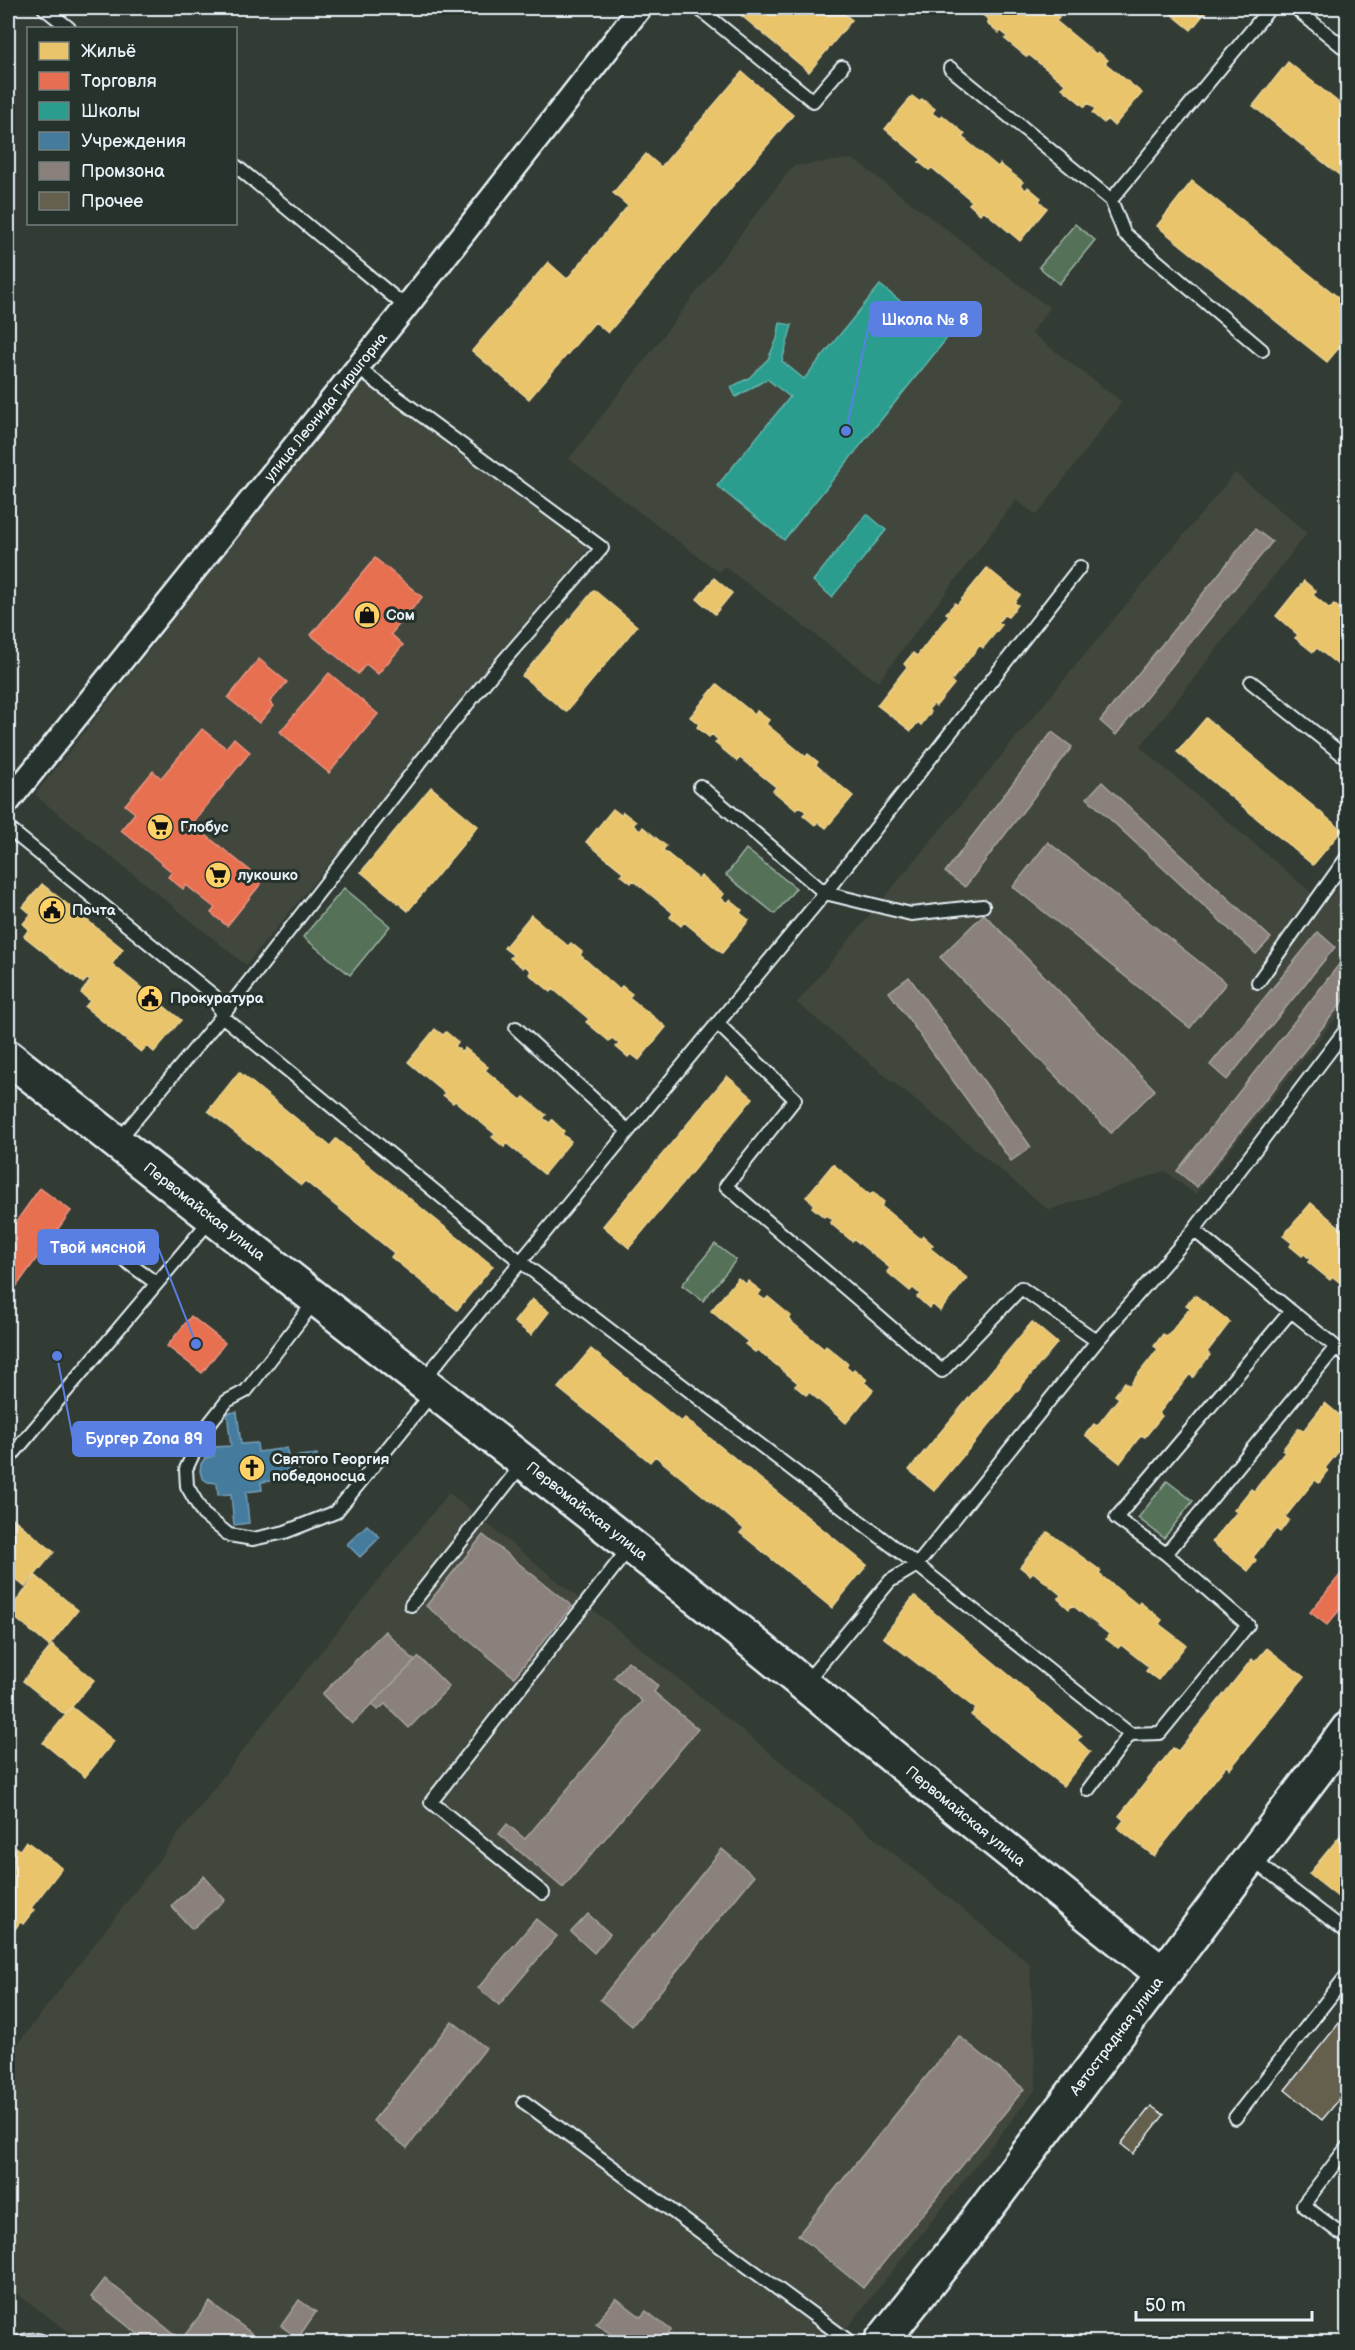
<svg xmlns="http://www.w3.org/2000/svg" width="1355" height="2350" viewBox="0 0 1355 2350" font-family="'Balsamiq Sans',sans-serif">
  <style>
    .built { fill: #42473c }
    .green { fill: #557259; stroke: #9eb2a8; stroke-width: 1.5 }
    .homes { fill: #e9c46a; stroke: #e9d295; stroke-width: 1.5 }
    .shops { fill: #e76f51; stroke: #e79683; stroke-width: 1.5 }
    .schools { fill: #2a9d8f; stroke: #63b6ae; stroke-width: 1.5 }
    .public { fill: #457b9d; stroke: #769eb8; stroke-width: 1.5 }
    .industry { fill: #8a817c; stroke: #a6a3a1; stroke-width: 1.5 }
    .building { fill: #65604e; stroke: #e8f1f8; stroke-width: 1.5 }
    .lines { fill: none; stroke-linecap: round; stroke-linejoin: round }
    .lane-casing { stroke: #e8f1f8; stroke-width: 16 }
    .street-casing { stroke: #e8f1f8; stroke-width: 27 }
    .secondary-casing { stroke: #e8f1f8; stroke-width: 38 }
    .lane { stroke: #26332d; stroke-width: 12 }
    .street { stroke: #26332d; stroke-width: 22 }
    .secondary { stroke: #26332d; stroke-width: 33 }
    .labels { text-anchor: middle; stroke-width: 6; stroke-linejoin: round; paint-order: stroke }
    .street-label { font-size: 15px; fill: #e8f1f8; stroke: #26332d }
    .poi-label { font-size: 15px; font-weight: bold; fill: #e8f1f8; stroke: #26332d; text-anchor: start }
    .leader { fill: none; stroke: #5a7fe2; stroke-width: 2 }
    .callout-dot { fill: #5a7fe2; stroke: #26332d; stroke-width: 2 }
    .callout { fill: #5a7fe2; stroke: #5a7fe2; stroke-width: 2 }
    .callout-label { font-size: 16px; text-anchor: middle; font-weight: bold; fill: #fff }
  </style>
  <rect width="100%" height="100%" fill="#333c34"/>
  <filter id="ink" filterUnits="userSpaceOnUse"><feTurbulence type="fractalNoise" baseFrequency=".0167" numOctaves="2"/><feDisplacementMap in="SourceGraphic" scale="12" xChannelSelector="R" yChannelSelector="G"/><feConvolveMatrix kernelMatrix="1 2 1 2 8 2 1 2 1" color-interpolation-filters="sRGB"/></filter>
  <g filter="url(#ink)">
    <path class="built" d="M853,159L1050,308L1031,333L1122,402L1037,515L1016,500L878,682L724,566L719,572L569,459L793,166Z
      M371,368L594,542L246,965L35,795Z
      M1235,473L1307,533L1140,747L1325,904L1347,877V1004L1195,1194L1165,1171L1049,1210L797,1003Z
      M449,1493L1030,1964L1036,2089L836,2342H83L8,2287V2057L267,1719Z"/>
    <path class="green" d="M1075,224L1095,240L1059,284L1039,267Z
      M746,849L796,888L775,914L726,875Z
      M344,888L390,926L350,975L303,937Z
      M715,1244L736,1260L703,1301L682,1285Z
      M1167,1481L1193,1501L1164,1538L1138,1518Z"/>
    <path class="homes" d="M739,8H836L852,20L809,72L736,11Z
      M985,8H1040L1045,11L1047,8L1059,17L1056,21L1096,54L1098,52L1108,60L1105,63L1142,93L1114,126L1107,119L1104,123L1092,113L1095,109L1088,103L1085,107L1062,88L1065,84L1029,55L1027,57L1005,39L1007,36L1001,31L999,33L987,23L989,20L980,13Z
      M1164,8H1209L1191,30Z
      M1288,62L1348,110V182L1253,106Z
      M742,72L793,115L608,333L595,322L529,399L472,351L548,262L567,279L628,206L613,193L646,154L661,167Z
      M912,96L920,102L922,99L935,109L932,113L939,118L942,115L965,134L962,137L998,167L1000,164L1023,182L1020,185L1026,190L1028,187L1041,198L1039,201L1047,208L1020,241L983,210L980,214L969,204L972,201L932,168L929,170L919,162L922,160L885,129Z
      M1192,181L1348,305V337L1327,362L1157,226Z
      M987,568L1020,595L1014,603L1018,605L1008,617L1004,615L998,622L1002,625L983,648L980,645L951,681L954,684L936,706L933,704L928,710L931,712L921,725L918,722L911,731L877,705L907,667L904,664L913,653L917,656L949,615L946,613L955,603L957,605Z
      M714,578L732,593L715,614L697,599Z
      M1304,581L1316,591L1313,595L1330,609L1334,604L1345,613L1342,616L1348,621V673L1317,648L1313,652L1295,638L1298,635L1276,616Z
      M594,590L637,626L566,712L522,676Z
      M717,684L755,715L757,711L769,720L766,724L806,757L808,754L818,762L816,765L853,796L826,828L818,822L815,825L803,815L806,812L799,806L796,810L773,791L776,787L740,758L737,761L715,743L718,740L712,734L709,737L697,727L699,724L690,717Z
      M1206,718L1342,830L1313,865L1177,752Z
      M431,787L478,826L408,911L361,872Z
      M613,809L621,815L623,812L636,822L633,825L640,831L643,827L666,846L663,850L699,879L701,876L724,894L721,898L727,903L730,900L742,910L740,913L749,920L722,953L684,922L681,926L670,917L673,913L633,880L631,883L621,875L623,872L586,842Z
      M42,884L123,949L112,964L181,1020L154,1052L147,1046L141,1052L85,1007L90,1001L81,993L90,981L87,979L83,983L24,936L29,929L23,924L31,914L23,907Z
      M531,915L568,946L571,943L582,952L580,955L619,989L622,986L632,994L629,997L666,1027L639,1060L631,1054L628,1057L616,1047L619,1044L612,1038L609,1041L586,1022L589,1019L553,989L551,992L529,974L531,971L525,966L523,968L510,958L513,955L504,948Z
      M435,1029L443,1035L446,1032L458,1042L455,1046L462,1052L465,1048L488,1067L485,1070L521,1100L524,1097L546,1115L543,1118L550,1123L552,1120L564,1131L562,1134L571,1141L544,1174L506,1143L504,1147L492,1137L495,1134L455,1101L453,1103L443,1095L445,1093L408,1062Z
      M239,1072L330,1146L336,1139L493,1266L457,1310L391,1257L394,1253L305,1181L301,1185L208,1111Z
      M727,1076L753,1098L629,1248L603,1226Z
      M833,1164L870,1195L873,1192L884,1202L881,1206L921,1239L923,1236L933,1245L930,1248L967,1278L940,1311L932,1304L929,1308L917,1297L920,1294L913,1288L910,1291L887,1272L890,1268L854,1239L852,1241L830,1223L833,1220L826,1215L824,1217L812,1207L814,1204L806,1197Z
      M1311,1203L1348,1234V1289L1333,1277L1330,1280L1308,1262L1310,1259L1304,1254L1302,1256L1290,1246L1292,1243L1283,1236Z
      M738,1278L746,1284L748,1281L761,1291L758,1295L765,1300L768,1297L791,1316L788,1319L824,1349L826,1346L848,1364L846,1367L852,1372L854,1369L867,1380L864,1382L873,1390L846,1423L809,1392L806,1395L795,1386L798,1383L758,1350L755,1352L745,1344L748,1342L711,1311Z
      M1195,1295L1230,1322L1207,1352L1210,1355L1193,1377L1190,1374L1159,1413L1162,1416L1145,1437L1141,1435L1120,1463L1085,1435L1094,1424L1097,1426L1119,1398L1115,1395L1125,1382L1129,1386L1158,1349L1154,1346L1163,1334L1167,1337L1190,1308L1186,1305Z
      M532,1299L549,1312L531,1335L514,1322Z
      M1032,1322L1057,1343L934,1491L909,1470Z
      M591,1349L681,1422L685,1418L867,1565L832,1608L740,1533L744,1529L655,1456L650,1462L558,1388Z
      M1325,1403L1348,1422V1440L1325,1468L1328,1471L1319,1483L1315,1480L1285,1517L1289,1520L1280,1532L1276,1529L1253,1557L1256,1560L1248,1571L1212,1542L1237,1512L1234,1510L1251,1489L1254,1491L1285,1452L1282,1450L1299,1428L1303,1431Z
      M9,1515L54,1552L25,1587L8,1573Z
      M1048,1532L1101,1571L1099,1574L1138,1605L1140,1602L1162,1620L1159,1624L1186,1645L1158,1680L1146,1671L1149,1667L1121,1645L1118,1648L1106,1639L1109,1634L1072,1605L1069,1609L1058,1599L1061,1595L1033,1572L1030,1575L1020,1567Z
      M36,1576L78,1610L49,1646L8,1612Z
      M914,1596L1082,1736L1077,1740L1090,1752L1063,1786L971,1715L976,1709L883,1637Z
      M52,1645L94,1680L65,1715L23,1681Z
      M1267,1648L1304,1677L1230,1769L1226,1766L1154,1856L1118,1828L1124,1820L1119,1816L1173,1748L1178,1751L1252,1659L1255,1662Z
      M72,1707L114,1741L85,1777L43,1743Z
      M1348,1826V1905L1309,1874Z
      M26,1841L62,1868L31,1908L34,1910L23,1924L20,1922L8,1939V1866L10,1862L8,1858L16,1847L20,1850Z"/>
    <path class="shops" d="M375,558L422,597L391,634L403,645L378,674L366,664L358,674L311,635Z
      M259,659L287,682L270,702L274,706L259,723L228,698Z
      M329,673L378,714L329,773L280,732Z
      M202,729L226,748L234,738L250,752L192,824L263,881L227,926L211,913L215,908L186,885L183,889L168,877L172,872L121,830L135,813L125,805L153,771L161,778Z
      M40,1188L71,1211L8,1298V1233Z
      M191,1316L225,1343L202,1373L167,1346Z
      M1341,1574L1348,1579V1600L1327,1625L1310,1612Z"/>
    <path class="schools" d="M880,285L947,338L784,540L717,486L790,397L767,379L736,397L731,387L749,378L768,359L777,339L780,323L792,325L782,361L804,379Z
      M867,514L886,530L832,597L813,581Z"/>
    <path class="public" d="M237,1412L241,1444L257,1443L258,1452L287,1448L288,1457L317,1454L318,1467L289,1470L290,1479L261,1482L262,1490L246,1492L249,1523L234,1525L231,1494L218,1495L217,1483L208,1482L202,1478L200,1471L201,1464L205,1458L214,1456L213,1447L231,1446L227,1413Z
      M367,1525L380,1537L360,1557L347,1544Z"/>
    <path class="industry" d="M1255,529L1272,542L1116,735L1100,721Z
      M1052,732L1072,747L965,887L945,872Z
      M1102,782L1271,938L1256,954L1087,798Z
      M1048,842L1226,983L1190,1028L1013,887Z
      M1348,894V911L1339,905Z
      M984,914L1155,1090L1111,1133L940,957Z
      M1318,932L1335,947L1227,1080L1210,1065Z
      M1348,953V995L1197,1187L1177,1171Z
      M909,977L1031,1147L1011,1161L889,992Z
      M483,1535L572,1606L514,1677L426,1606Z
      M385,1631L415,1661L352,1724L322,1694Z
      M419,1657L449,1687L409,1728L385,1704L378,1710L372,1704Z
      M628,1661L658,1686L654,1692L698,1729L563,1888L499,1834L507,1824L525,1839L642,1701L614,1678Z
      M722,1849L754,1876L632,2026L600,2000Z
      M204,1876L225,1900L192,1929L171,1906Z
      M588,1914L610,1934L594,1953L571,1932Z
      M536,1919L557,1936L499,2005L478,1988Z
      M452,2021L486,2048L407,2148L373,2121Z
      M959,2036L1024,2089L863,2288L798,2235Z
      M105,2279L184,2342H148L91,2297Z
      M616,2298L641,2317L646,2311L671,2330L665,2337L673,2342H621L596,2323Z
      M299,2300L316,2312L298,2338L281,2326Z
      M210,2302L251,2333L244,2342H193L184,2336Z"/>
    <path class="building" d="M1344,2017L1348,2020V2089L1322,2120L1285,2090Z
      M1151,2106L1164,2115L1133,2154L1121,2144Z"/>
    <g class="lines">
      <defs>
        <path id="lane" d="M44,8L69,28
          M698,8L813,101L842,67
          M1298,8L1300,12L1348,51
          M950,68L1111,200
          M236,166L406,307
          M1262,350L1124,233L1111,200L1270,8
          M1251,682L1348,759
          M700,786L825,893L911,914L983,906
          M8,828L214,996L222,1016L521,1262L917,1565L1130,1734L1088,1790
          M1258,982L1348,856
          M717,1023L795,1099L726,1186L942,1371L1021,1288L1097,1341
          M516,1028L628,1131
          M117,1142L222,1016L422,760L492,674L602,548L356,367
          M105,1246L156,1283
          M315,1301L246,1391L227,1401L205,1429L186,1469L187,1486L203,1514L229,1535L253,1539L285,1532L336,1512L434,1391
          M1336,1347L1348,1357
          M423,1380L825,893L1080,567
          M8,1460L212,1218
          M1166,1554L1336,1347L1291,1311
          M411,1605L524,1462
          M805,1683L890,1581L917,1565L1097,1341L1194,1230L1348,1027
          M1130,1734L1160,1733L1248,1625L1166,1554L1116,1518L1291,1311L1194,1230
          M1251,1858L1348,1933
          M543,1893L431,1802L630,1547
          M524,2102L850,2342
          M1235,2118L1348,1974
          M1348,2146L1303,2205L1348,2239
          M20,2342C27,2340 36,2338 43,2342"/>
        <g id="street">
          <path id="s1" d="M8,802L406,307L640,8"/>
        </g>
        <g id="secondary">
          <path id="s2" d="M8,1057C238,1239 471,1418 701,1601C855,1724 1006,1852 1162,1973"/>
          <path id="s3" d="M881,2342L964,2238L1348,1729"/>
        </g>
      </defs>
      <use href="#lane" class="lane-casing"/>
      <use href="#street" class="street-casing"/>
      <use href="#secondary" class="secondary-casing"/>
      <use href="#lane" class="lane"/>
      <use href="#street" class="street"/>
      <use href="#secondary" class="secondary"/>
    </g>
  </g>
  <defs>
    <symbol id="shop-disc" viewBox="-11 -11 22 22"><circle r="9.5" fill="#ffd166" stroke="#26332d"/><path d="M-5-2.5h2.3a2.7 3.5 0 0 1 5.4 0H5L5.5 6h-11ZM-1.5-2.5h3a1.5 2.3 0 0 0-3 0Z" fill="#111"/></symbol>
    <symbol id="supermarket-disc" viewBox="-11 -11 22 22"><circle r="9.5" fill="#ffd166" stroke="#26332d"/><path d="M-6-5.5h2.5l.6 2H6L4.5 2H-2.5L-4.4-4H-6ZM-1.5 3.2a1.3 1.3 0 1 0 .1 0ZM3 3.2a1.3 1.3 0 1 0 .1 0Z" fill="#111"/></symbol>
    <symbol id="civic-disc" viewBox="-11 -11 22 22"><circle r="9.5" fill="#ffd166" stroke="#26332d"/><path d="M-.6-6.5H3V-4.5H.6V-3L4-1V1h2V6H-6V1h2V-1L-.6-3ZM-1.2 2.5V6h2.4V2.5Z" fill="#111"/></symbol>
    <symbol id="church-disc" viewBox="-11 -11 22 22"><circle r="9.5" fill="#ffd166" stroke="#26332d"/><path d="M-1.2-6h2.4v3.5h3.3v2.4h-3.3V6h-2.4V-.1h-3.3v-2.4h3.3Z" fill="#111"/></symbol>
  </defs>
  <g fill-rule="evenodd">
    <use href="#shop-disc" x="352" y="600" width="30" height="30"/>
    <use href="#supermarket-disc" x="145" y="812" width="30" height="30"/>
    <use href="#supermarket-disc" x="203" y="860" width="30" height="30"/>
    <use href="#civic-disc" x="37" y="895" width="30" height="30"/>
    <use href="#civic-disc" x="135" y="983" width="30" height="30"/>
    <use href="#church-disc" x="237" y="1453" width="30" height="30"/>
  </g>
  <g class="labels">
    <g class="street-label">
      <text dy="5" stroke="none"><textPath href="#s1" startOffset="507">улица Леонида Гиршгорна</textPath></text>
      <text dy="5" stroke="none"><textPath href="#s2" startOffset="250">Первомайская улица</textPath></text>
      <text dy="5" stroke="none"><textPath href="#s2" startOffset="736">Первомайская улица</textPath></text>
      <text dy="5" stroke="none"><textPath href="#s2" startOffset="1222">Первомайская улица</textPath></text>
      <text dy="5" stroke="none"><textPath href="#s3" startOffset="386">Автострадная улица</textPath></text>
    </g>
    <g class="poi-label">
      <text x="386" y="620">Сом</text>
      <text x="180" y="832">Глобус</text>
      <text x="238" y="880">лукошко</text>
      <text x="72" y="915">Почта</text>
      <text x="170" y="1003">Прокуратура</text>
      <text x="272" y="1464">Святого Георгия<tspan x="272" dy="17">победоносца</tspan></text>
    </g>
  </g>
  <path class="leader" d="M846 431L870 319M196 1344L158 1247M57 1356L73 1439"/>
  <g class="callout-dot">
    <circle cx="846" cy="431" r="6"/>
    <circle cx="196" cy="1344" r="6"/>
    <circle cx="57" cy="1356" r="6"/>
  </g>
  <g class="callout">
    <rect x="870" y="302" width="111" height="34" rx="6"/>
    <rect x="38" y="1230" width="120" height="34" rx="6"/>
    <rect x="73" y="1422" width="142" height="34" rx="6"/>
  </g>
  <g class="callout-label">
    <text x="925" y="325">Школа № 8</text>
    <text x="98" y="1253">Твой мясной</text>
    <text x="144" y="1444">Бургер Zona 89</text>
  </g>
  <rect width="1355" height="2350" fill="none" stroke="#26332d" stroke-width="30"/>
  <rect x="15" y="15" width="1325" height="2320" fill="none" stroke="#e8f1f8" stroke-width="2" filter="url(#ink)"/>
  <rect x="27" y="27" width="210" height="198" fill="#26332d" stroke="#747f7e" stroke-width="1.5"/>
  <rect x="39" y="42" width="30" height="18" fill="#e9c46a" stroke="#747f7e" stroke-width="1.5"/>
  <text x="81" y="57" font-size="18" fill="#e8f1f8">Жильё</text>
  <rect x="39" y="72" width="30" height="18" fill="#e76f51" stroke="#747f7e" stroke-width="1.5"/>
  <text x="81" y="87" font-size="18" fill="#e8f1f8">Торговля</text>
  <rect x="39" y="102" width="30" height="18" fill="#2a9d8f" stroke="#747f7e" stroke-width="1.5"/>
  <text x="81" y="117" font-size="18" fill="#e8f1f8">Школы</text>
  <rect x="39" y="132" width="30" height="18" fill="#457b9d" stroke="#747f7e" stroke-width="1.5"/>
  <text x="81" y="147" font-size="18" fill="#e8f1f8">Учреждения</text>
  <rect x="39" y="162" width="30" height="18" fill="#8a817c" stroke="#747f7e" stroke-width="1.5"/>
  <text x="81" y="177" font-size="18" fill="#e8f1f8">Промзона</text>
  <rect x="39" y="192" width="30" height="18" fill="#65604e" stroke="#747f7e" stroke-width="1.5"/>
  <text x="81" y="207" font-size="18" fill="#e8f1f8">Прочее</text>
  <path d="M1136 2311v9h176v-9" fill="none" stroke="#e8f1f8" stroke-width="3"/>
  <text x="1145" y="2311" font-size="18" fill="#e8f1f8" stroke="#26332d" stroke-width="4.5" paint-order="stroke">50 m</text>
</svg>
